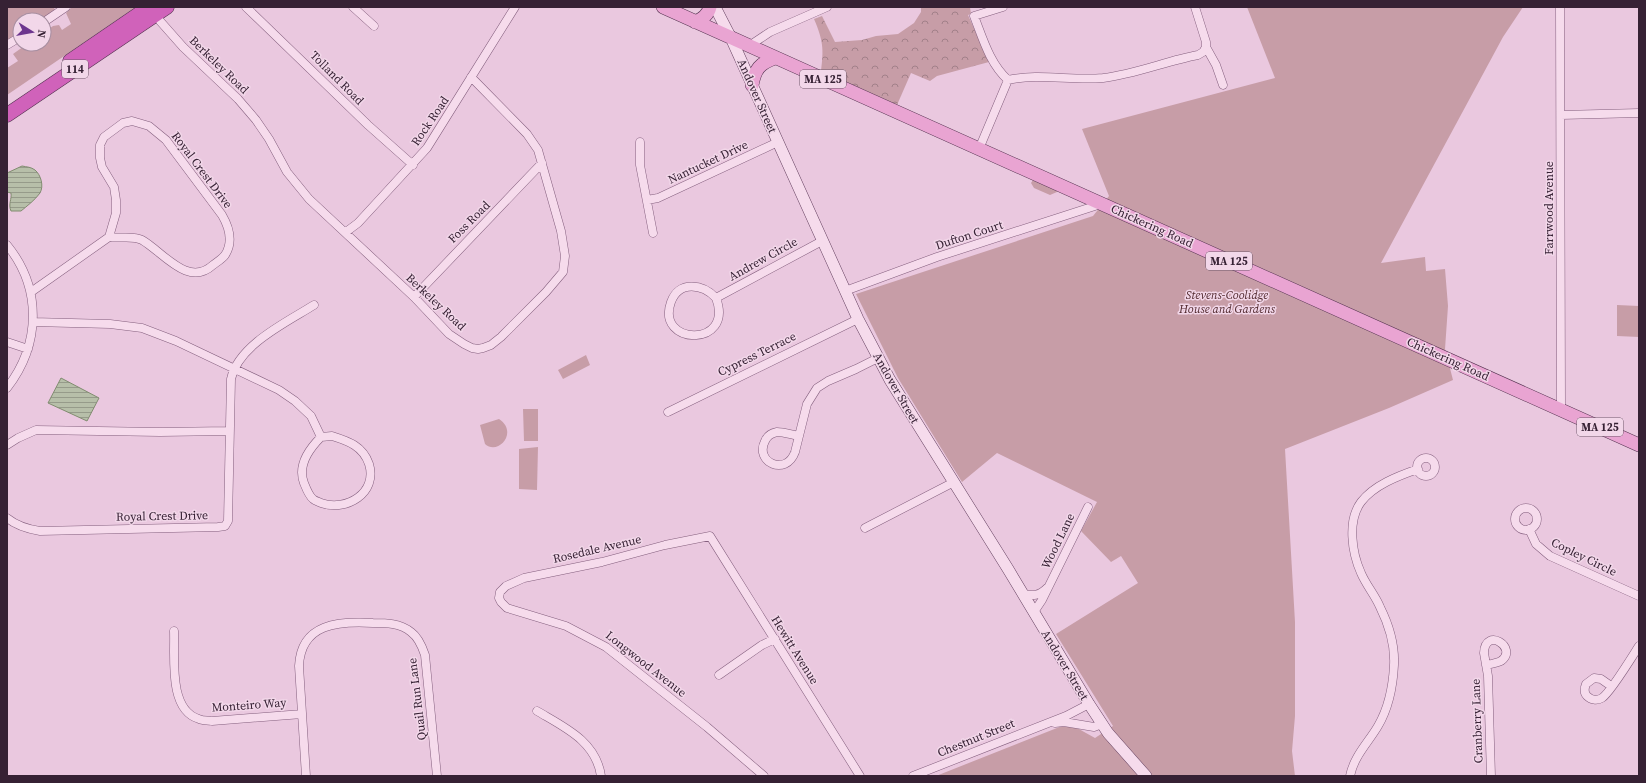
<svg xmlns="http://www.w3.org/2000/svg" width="1646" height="783" viewBox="0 0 1646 783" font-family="'Source Serif 4',serif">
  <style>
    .green { fill: #c79da7 }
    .forest { fill: url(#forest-crowns) }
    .water { fill: url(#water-rules); stroke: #818c70 }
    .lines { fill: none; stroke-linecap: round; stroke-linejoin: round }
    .street-casing { stroke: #845f7e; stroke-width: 9 }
    .secondary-casing { stroke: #664261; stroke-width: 12 }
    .primary-casing { stroke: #53324f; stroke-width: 14 }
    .highway-casing { stroke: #53324f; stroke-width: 15 }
    .street { stroke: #f6dbec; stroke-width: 8 }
    .secondary { stroke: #f6dbec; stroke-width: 11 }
    .primary { stroke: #e9a4d2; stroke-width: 13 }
    .highway { stroke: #d062ba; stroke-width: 14 }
    .labels { text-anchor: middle; stroke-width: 3; stroke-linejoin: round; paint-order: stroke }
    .shield { fill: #f2d7e9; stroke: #6e586a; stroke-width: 1 }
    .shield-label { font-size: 11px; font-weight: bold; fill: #362134 }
    .street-label { font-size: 12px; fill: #362134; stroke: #f2d7e9 }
    .park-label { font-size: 12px; font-style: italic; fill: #51292e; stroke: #f2d7e9 }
  </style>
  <defs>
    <pattern id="forest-crowns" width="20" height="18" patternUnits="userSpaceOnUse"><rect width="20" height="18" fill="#c79da7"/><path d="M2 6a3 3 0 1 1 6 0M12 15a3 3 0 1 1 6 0" fill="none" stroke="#a28089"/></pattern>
    <pattern id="water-rules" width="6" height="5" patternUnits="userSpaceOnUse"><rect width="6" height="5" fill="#b7bfa9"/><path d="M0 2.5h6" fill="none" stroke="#969b8a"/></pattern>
  </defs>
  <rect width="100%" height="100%" fill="#eac8df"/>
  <path class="green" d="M7,7H54L55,11L44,20H20V37L7,47Z
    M72,7H136L7,95V68L18,61L13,54L27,44H44V32L53,26L59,25L62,30L71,24L66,13Z
    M1247,7H1523L1503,37L1381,263L1425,257L1426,271L1445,269L1448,306L1445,349L1453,380L1389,408L1285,449L1295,622V716L1292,751L1295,776H936L1062,726L1077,728L1095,738L1113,726L1056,634L1138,583L1121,556L1111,562L1081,531L1097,502L997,453L962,482L898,378L856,294L1093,216L1109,196L1082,129L1275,78Z
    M1033,180L1057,190V192L1050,195L1034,188L1031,183Z
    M1617,305L1639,306V337L1617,336Z
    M586,355L590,365L563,379L558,370Z
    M523,409H538V441H524Z
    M499,419C519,432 498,456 485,444L480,425Z
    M538,447L537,490L519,489V449Z"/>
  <path class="forest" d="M921,7H970L971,14L968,15L989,62L937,76L930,81L911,73L897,105L821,71C824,49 823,40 814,19L822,16L835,42L862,40L876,36L898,34L914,23L921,12Z"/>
  <path class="water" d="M22,166C27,167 31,167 35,170C41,175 44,186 40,193C35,200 27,206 21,211H11C8,204 12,199 11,193L7,192V173Z
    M61,378L99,398L87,421L48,403Z"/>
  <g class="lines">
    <defs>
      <path id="street" d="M246,7L368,125L413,165
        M353,7L374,26
        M1003,7L974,16C983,39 990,64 1008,80
        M1195,7L1206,42V47L1216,65L1223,85
        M1560,7L1561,410
        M157,14L160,21L183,47L238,99L256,120L269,139L287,172L309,199L414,297L449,334L464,344L472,348L478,349L483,348L491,345L501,337L546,292L563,272L565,256L561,231L538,150L527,134L471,77
        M44,22L66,7
        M7,45L20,37
        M749,46L770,32L827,7
        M1561,115L1639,113
        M132,121L149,126L166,140L222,215C229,227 234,241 225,255C222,259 217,262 213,265C188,288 163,252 142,240C133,235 119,239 109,237L116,213V200L114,187L102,167L100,158V145L104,137L123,123Z
        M640,142V165L653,233
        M979,149L1008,80C1039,73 1072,81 1103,78C1136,74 1166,61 1198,55L1203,52L1206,47
        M647,200L658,198L778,142
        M346,232L358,223L427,148L515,7
        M7,245C42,288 41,344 7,388
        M845,291L937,257L1101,204
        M31,292L109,237
        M414,297L542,163
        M716,298C735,348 655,346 671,302C679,280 703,284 716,298L822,241
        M33,322L110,324L142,328L176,341L279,390L295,401L311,416L321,437
        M7,342L28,349
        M668,412L858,319
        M332,436C348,441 363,446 369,464C378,493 346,512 321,503C319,502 315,501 313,499C309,496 306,488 304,483C297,465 309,449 321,437Z
        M799,436C792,435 784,432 777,432C772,433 767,436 765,441C754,462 786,477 795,452L807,404L817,388L828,381L856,369L878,358
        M7,445L18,438L36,430L160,432L229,431
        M1417 467a9 9 0 1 1 18 0a9 9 0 1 1-18 0Z
        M1515 519a11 11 0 1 1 22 0a11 11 0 1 1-22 0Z
        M7,518C17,526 27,529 40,531L218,527L225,526L228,521L231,379C238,345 287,322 314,305
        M865,528L954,482
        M1529,529L1536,544L1550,556L1639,596
        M1023,594C1033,596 1039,596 1047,588
        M1034,612L1042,600L1088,507
        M174,631C175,657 168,710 199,719C203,721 208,720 212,721L302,714
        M1486,665C1491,664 1497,663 1501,661C1519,648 1485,626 1484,653L1488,676L1491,776
        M719,675L762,645L775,639
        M1611,686L1601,679L1594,678L1586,684C1584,689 1584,693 1587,696C1591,700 1597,701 1602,698C1610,693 1632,657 1639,646
        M537,711C564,727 596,741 601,776
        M1055,723L1064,722L1094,727L1102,724
        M306,776L299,666C301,623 339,621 373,623C386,623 400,623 411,632C418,637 422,646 425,655L437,776
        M764,776L707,727L606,647L566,626L507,608L501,602L499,598L500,592L506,586L524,578L602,562L665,545L710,536L860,776
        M913,776L1066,716L1089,704
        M1350,776C1354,756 1368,743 1378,726C1388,709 1393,685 1394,665C1395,645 1389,625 1380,607C1375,595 1366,585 1361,573C1352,553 1347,521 1361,502C1374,485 1398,476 1418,469"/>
      <path id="secondary" d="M715,7L731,38L858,319L890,380L1008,569L1089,704L1108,733L1146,776"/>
      <path id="primary" d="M663,7L1639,445
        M695,22C703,19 708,15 710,7
        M752,85C755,69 760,63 775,58"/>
      <path id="highway" d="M70,61L149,7
        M7,115L167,7"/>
    </defs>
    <use href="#street" class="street-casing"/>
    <use href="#secondary" class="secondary-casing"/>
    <use href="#primary" class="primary-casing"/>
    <use href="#highway" class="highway-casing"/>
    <use href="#street" class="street"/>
    <use href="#secondary" class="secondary"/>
    <use href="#primary" class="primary"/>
    <use href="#highway" class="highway"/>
  </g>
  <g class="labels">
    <g class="shield">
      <rect x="62" y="60" width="26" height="18" rx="3"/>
      <rect x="800" y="70" width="46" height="18" rx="3"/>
      <rect x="1206" y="252" width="46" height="18" rx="3"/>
      <rect x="1577" y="418" width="46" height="18" rx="3"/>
    </g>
    <g class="shield-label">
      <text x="75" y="73">114</text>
      <text x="823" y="83">MA 125</text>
      <text x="1229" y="265">MA 125</text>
      <text x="1600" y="431">MA 125</text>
    </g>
    <g class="street-label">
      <text transform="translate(219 65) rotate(44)" y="4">Berkeley Road</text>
      <text transform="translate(337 78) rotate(45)" y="4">Tolland Road</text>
      <text transform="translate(757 96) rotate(66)" y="4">Andover Street</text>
      <text transform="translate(430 121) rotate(-56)" y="4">Rock Road</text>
      <text transform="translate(708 162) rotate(-25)" y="4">Nantucket Drive</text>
      <text transform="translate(202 170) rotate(53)" y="4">Royal Crest Drive</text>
      <text transform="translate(1549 208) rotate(-90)" y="4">Farrwood Avenue</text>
      <text transform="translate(469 222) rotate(-45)" y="4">Foss Road</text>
      <text transform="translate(1152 226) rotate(24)" y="4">Chickering Road</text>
      <text transform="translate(969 235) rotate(-18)" y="4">Dufton Court</text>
      <text transform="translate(763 259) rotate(-29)" y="4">Andrew Circle</text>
      <text transform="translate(436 302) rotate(43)" y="4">Berkeley Road</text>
      <text transform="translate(757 354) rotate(-26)" y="4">Cypress Terrace</text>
      <text transform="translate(1448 359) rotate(24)" y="4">Chickering Road</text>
      <text transform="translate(896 388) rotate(60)" y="4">Andover Street</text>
      <text transform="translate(162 516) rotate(-1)" y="4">Royal Crest Drive</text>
      <text transform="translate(1058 541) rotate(-64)" y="4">Wood Lane</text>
      <text transform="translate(597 549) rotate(-13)" y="4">Rosedale Avenue</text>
      <text transform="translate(1584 557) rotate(26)" y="4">Copley Circle</text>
      <text transform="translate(795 650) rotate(58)" y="4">Hewitt Avenue</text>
      <text transform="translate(646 664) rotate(38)" y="4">Longwood Avenue</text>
      <text transform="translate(1065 665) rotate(59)" y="4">Andover Street</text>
      <text transform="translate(417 699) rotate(-97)" y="4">Quail Run Lane</text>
      <text transform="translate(249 705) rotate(-4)" y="4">Monteiro Way</text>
      <text transform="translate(1477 721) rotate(-92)" y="4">Cranberry Lane</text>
      <text transform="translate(976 738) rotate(-22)" y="4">Chestnut Street</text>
    </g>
    <g class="park-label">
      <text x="1227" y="299">Stevens-Coolidge<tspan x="1227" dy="14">House and Gardens</tspan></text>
    </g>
  </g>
  <rect width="1646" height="783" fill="none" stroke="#362134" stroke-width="16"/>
  <g transform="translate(32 32) rotate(101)"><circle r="19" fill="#f2d7e9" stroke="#a78ea1"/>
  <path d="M0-3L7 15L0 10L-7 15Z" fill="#6d358e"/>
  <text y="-6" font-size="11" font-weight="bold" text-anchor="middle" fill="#362134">N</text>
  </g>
</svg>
